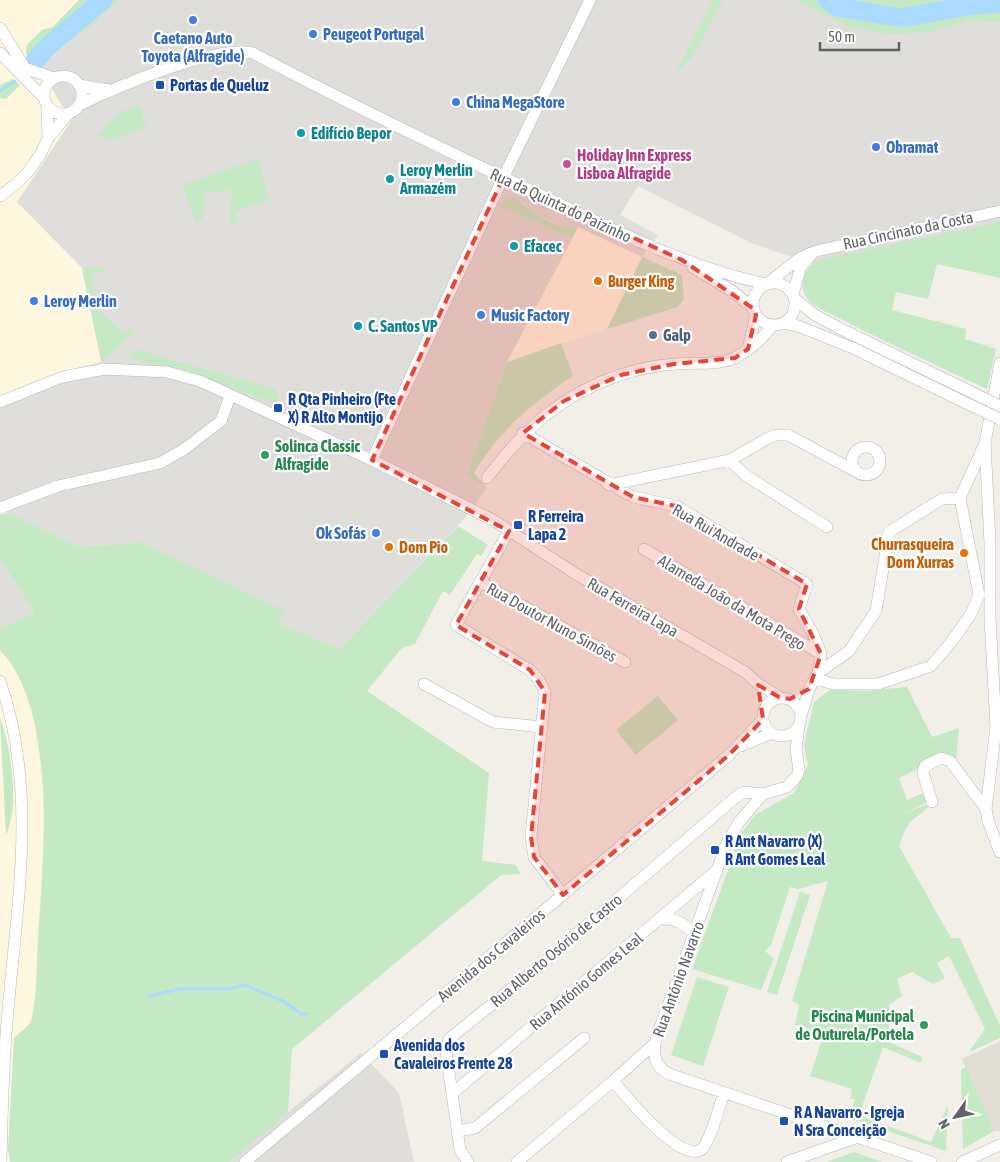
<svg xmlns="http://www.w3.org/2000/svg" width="1000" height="1162" viewBox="0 0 1000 1162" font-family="'Asap Condensed',sans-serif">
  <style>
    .commercial { fill: #fef7e0 }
    .industrial { fill: #e0deda }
    .education { fill: #e1ded6 }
    .green { fill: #c5e8c5 }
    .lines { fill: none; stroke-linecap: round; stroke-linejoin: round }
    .stream { stroke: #aadaff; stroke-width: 3 }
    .river { stroke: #aadaff; stroke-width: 19 }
    .minor-casing { stroke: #b5b8bc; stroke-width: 12 }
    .minor { stroke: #fff; stroke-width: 11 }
    .minor-bridge-casing { stroke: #b5b8bc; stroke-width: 12; stroke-linecap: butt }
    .minor-bridge { stroke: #fff; stroke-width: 11 }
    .marked { fill: #ea4335; fill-opacity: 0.2; stroke: #ea4335; stroke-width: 4; stroke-dasharray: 10 6; stroke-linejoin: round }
    .shop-dot { fill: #3f7fe0; stroke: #fff; stroke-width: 2 }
    .transit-dot { fill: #1a4fb4; stroke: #fff; stroke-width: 2 }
    .culture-dot { fill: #0f9aa8; stroke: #fff; stroke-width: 2 }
    .hotel-dot { fill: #d1479c; stroke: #fff; stroke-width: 2 }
    .food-dot { fill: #e8710a; stroke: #fff; stroke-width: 2 }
    .service-dot { fill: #5c6f8a; stroke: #fff; stroke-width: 2 }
    .leisure-dot { fill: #2e9e5b; stroke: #fff; stroke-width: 2 }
    .labels { text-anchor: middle; stroke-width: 4.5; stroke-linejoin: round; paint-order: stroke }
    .shop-label { font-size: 16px; font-weight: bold; fill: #366cbe; stroke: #fff; text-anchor: start }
    .transit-label { font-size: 16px; font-weight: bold; fill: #164399; stroke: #fff; text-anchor: start }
    .culture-label { font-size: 16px; font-weight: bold; fill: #0d838f; stroke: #fff; text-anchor: start }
    .hotel-label { font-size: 16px; font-weight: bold; fill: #b23c85; stroke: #fff; text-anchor: start }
    .street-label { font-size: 16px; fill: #5f6368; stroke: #fff }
    .food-label { font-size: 16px; font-weight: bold; fill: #c56008; stroke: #fff; text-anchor: start }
    .service-label { font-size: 16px; font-weight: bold; fill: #4e5e75; stroke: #fff; text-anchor: start }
    .leisure-label { font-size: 16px; font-weight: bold; fill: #27864d; stroke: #fff; text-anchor: start }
  </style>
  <rect width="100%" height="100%" fill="#f1efe8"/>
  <path class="commercial" d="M0,0H79L52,27L42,30L27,45L29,58L38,64L71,121L18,202L82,268L102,362L49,376L0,396Z
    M578,227L642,257L607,329L507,362Z
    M0,650L11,661L25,692L34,723L45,798L35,989L30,1023L14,1038L8,1149L10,1162H0Z"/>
  <path class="industrial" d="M79,0H1000V255L829,270L751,243L638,186L620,215L658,235L642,257L578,227L567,229L537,215L524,203L502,206L572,239L507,362L466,476L487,488L466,517L339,649L278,623L284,611L141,542L79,547L0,509V396L49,376L101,362L82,268L17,202L71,121L38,65L29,58L26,53L27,45L42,30L53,27Z
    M0,559L35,613L0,628Z
    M361,1053L399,1093L414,1162H226Z"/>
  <path class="education" d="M1000,1041V1131H994L962,1059Z"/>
  <path class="green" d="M79,0H118L92,25L38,64L29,58L26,53L27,45L42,30L53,27Z
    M713,0H723L691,59L675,73Z
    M796,0H1000V22L966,21L929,32L899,34L881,33L847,26Z
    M13,79L20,85L6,99L0,98V85Z
    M136,105L140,106L146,128L109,140L99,135L117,114Z
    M258,159L269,199L235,212L238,221L230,224L232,189L205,194L203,218L196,222L182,185Z
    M513,197C533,209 553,231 578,227L572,239L501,206L507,198Z
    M1000,222V278L937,264L928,299L896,292L892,310L966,329L965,339L996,349L987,389C938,366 889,344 841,319C831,314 816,308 808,300C796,285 805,265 821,259Z
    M642,257L682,275L684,299L678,307L607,329Z
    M82,268H103V271L92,275L93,304L124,335L131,328L134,332L102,362Z
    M561,343L573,376C532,403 499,431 474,473L487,488L466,476L507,362Z
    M135,349L274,389L279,394L274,404L181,368L128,359Z
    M9,513L79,547L141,542L285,611L278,623L339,649L458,526L488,545L481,556L477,554L450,595L443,591L415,644L402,648L367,691L489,773L482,861L516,865L521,874L501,875L292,1049L288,1112L229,1162H10L8,1149L14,1038C18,1034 27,1028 30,1023C37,1011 37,959 38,943C43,864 59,711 0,650V628L35,613L0,559V515Z
    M907,687L932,737L959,728L956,759L939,752L917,769L899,778L907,800L925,792L929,801L903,814L932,802C926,813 913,816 907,827C903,833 902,840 899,846L951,938H960L1000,1026V1038L969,1052L985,1029L949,956L937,963L945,978L933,984L912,972L897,979L902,996L889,1005V1042L922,1057L921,1063L883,1047L859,1115L931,1142L948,1105L946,1151L849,1118L855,1099H850L852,1089L810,1076L824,1033L795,1025L799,1005L792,1001L828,881L799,889L790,887L771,945L765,951L774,959L761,990L692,969L742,832L755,815L794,793L808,765L804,745L814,702L831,689L863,691Z
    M658,696L678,720L636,755L616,730Z
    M0,717C11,748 20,805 6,835Z
    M800,892L810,895L777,995L767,992Z
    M697,977L729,987L703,1066L671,1055Z
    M966,1067L994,1131L963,1149L961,1070Z
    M854,1152L882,1162H827Z"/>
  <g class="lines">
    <path class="stream" d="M0,91L15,81
      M150,996L179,989H228L245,985L285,1002L301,1014H307"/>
    <path class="river" d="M827,0L837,7L901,18L973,5L1000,3
      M35,61L47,47L103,0"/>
    <defs>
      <path id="minor" d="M0,28L25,68L53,78
        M0,53L43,97
        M44 95a19 19 0 1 1 38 0a19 19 0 1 1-38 0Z
        M79,85L109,90
        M79,105C117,87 213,45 253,53C351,105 451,153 551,200C621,233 690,268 766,284
        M47,107L48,138
        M0,196L16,184L29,171L42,151L48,138L69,113
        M692,267L732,291L754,309
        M768,283L800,258L816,251L1000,211
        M753 304a21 21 0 1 1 42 0a21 21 0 1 1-42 0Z
        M793,294L801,266L811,255
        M795,299L815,315L845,331L965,389
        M783,323L798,326L853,348L960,400
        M748,349L756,315
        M1000,363L985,443L990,543V618L996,727L986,809L988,821L1000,852
        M0,402L62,377L105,369L167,372L200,381L372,460L493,520L576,574L745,672L757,683L779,697
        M523,433L633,497L676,506L807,584L799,609L814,636L821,654L818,673L809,689L802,713
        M852 461a14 14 0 1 1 28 0a14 14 0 1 1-28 0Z
        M372,460L503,178L590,0
        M730,460L745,475L827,527
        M487,478C524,429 561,395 620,375C638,369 658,365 676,364C694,362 720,366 736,357C750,350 764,337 773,325
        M609,485L730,460L768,438L776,435H788L855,471
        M0,508L58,486L160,463L183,450L221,421L230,396
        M509,531L456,625L530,670L539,680L545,692L531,837L534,857L563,895
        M644,549L821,654
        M480,582L625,662
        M818,673L849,651L876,611L889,532L942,499L960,498
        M815,679L834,684H878L931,666L952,641L971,614L979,595L960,498L985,443
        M0,681C39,793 16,908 7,1022C3,1068 2,1116 1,1162
        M424,684L493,722L542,727
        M763 717a19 19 0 1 1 38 0a19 19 0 1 1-38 0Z
        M799,726L796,750L799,770L797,776L787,787L763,794L739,822L726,845L657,1036C652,1051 653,1066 669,1074L931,1162
        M741,746L772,733
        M932,802L923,773L925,766L941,758L950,761L986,809
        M661,919C676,918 685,924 695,935
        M613,1081C626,1096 679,1162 701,1150C711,1141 719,1106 724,1093
        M453,1093L717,870
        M458,1131L475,1128L584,1038
        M245,1162L729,755L763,719
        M468,1162L460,1150L447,1058L446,1049L449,1039L542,964L736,797L744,792L763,794
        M517,1162L613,1081L655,1043
        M787,1162L855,1138
        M962,1162L1000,1145"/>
    </defs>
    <use href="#minor" class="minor-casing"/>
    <use href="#minor" class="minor"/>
    <defs>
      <path id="minor-bridge" d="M965,389L1000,406
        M960,400L1000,419"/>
    </defs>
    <use href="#minor-bridge" class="minor-bridge-casing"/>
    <use href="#minor-bridge" class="minor-bridge"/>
  </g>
  <path class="marked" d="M503,178L682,260L754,309L756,315L748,349L735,358L674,364L621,375L564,401L523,433L633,497L676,506L807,584L799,609L821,654L809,689L790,699L779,697L758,685L763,719L754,729L729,755L563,895L534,857L531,837L545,692L530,670L456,625L509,531L372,460Z"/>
  <g class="shop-dot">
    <circle cx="193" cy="20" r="5"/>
    <circle cx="313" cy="34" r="5"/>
    <circle cx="456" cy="102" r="5"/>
    <circle cx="876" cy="147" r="5"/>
    <circle cx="34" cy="301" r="5"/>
    <circle cx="481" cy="315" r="5"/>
    <circle cx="376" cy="533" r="5"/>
  </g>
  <g class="transit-dot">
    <rect x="155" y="80" width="10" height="10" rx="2.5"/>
    <rect x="273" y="403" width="10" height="10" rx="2.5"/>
    <rect x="513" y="520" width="10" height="10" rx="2.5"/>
    <rect x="710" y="845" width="10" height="10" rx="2.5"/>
    <rect x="379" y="1049" width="10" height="10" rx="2.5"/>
    <rect x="779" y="1116" width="10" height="10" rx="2.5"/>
  </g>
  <g class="culture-dot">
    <circle cx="301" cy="133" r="5"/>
    <circle cx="390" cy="179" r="5"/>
    <circle cx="514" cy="246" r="5"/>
    <circle cx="358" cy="326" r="5"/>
  </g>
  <circle class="hotel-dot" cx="567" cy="164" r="5"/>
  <g class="food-dot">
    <circle cx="598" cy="281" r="5"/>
    <circle cx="389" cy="547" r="5"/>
    <circle cx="964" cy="553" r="5"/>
  </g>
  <circle class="service-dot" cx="653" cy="335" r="5"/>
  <g class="leisure-dot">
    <circle cx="265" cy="455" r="5"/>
    <circle cx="924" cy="1025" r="5"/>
  </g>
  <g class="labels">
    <g class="shop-label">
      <text x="323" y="40">Peugeot Portugal</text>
      <text x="193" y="44" text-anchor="middle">Caetano Auto<tspan x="193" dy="18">Toyota (Alfragide)</tspan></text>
      <text x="466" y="108">China MegaStore</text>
      <text x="886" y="153">Obramat</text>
      <text x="44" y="307">Leroy Merlin</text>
      <text x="491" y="321">Music Factory</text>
      <text x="366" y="539" text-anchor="end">Ok Sofás</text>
    </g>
    <g class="transit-label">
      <text x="170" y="91">Portas de Queluz</text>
      <text x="288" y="405">R Qta Pinheiro (Fte<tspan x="288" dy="18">X) R Alto Montijo</tspan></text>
      <text x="528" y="522">R Ferreira<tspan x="528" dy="18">Lapa 2</tspan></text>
      <text x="725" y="847">R Ant Navarro (X)<tspan x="725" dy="18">R Ant Gomes Leal</tspan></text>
      <text x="394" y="1051">Avenida dos<tspan x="394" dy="18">Cavaleiros Frente 28</tspan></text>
      <text x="794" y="1118">R A Navarro - Igreja<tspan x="794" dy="18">N Sra Conceição</tspan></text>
    </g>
    <g class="culture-label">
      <text x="311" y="139">Edifício Bepor</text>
      <text x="400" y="176">Leroy Merlin<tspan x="400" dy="18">Armazém</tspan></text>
      <text x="524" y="252">Efacec</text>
      <text x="368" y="332">C. Santos VP</text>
    </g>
    <g class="hotel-label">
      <text x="577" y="161">Holiday Inn Express<tspan x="577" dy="18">Lisboa Alfragide</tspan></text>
    </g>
    <g class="street-label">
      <text transform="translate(561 205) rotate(25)" y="6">Rua da Quinta do Paizinho</text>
      <text transform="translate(908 230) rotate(-12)" y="6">Rua Cincinato da Costa</text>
      <text transform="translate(716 532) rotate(30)" y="6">Rua Rui Andrade</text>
      <text transform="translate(732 602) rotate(31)" y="6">Alameda João da Mota Prego</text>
      <text transform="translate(633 607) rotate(30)" y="6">Rua Ferreira Lapa</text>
      <text transform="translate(552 622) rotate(29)" y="6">Rua Doutor Nuno Simões</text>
      <text transform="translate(556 950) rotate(-40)" y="6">Rua Alberto Osório de Castro</text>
      <text transform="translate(491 955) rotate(-40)" y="6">Avenida dos Cavaleiros</text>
      <text transform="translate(678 979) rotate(-70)" y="6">Rua António Navarro</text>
      <text transform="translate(586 981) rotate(-40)" y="6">Rua António Gomes Leal</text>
    </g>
    <g class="food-label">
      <text x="608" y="287">Burger King</text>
      <text x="954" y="550" text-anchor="end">Churrasqueira<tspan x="954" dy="18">Dom Xurras</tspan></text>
      <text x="399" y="553">Dom Pio</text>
    </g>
    <g class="service-label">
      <text x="663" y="341">Galp</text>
    </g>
    <g class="leisure-label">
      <text x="275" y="452">Solinca Classic<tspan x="275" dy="18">Alfragide</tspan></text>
      <text x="914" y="1022" text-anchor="end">Piscina Municipal<tspan x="914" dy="18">de Outurela/Portela</tspan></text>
    </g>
  </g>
  <g transform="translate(955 1117) rotate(237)" stroke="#ffffff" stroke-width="4" paint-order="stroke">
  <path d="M0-4L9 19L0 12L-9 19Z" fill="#5f6368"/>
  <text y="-8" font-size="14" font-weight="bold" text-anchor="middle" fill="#5f6368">N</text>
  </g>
  <path d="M820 42v8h79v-8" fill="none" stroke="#5f6368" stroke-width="2.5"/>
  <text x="828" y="42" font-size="15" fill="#5f6368" stroke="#ffffff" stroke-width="4" paint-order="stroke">50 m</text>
</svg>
